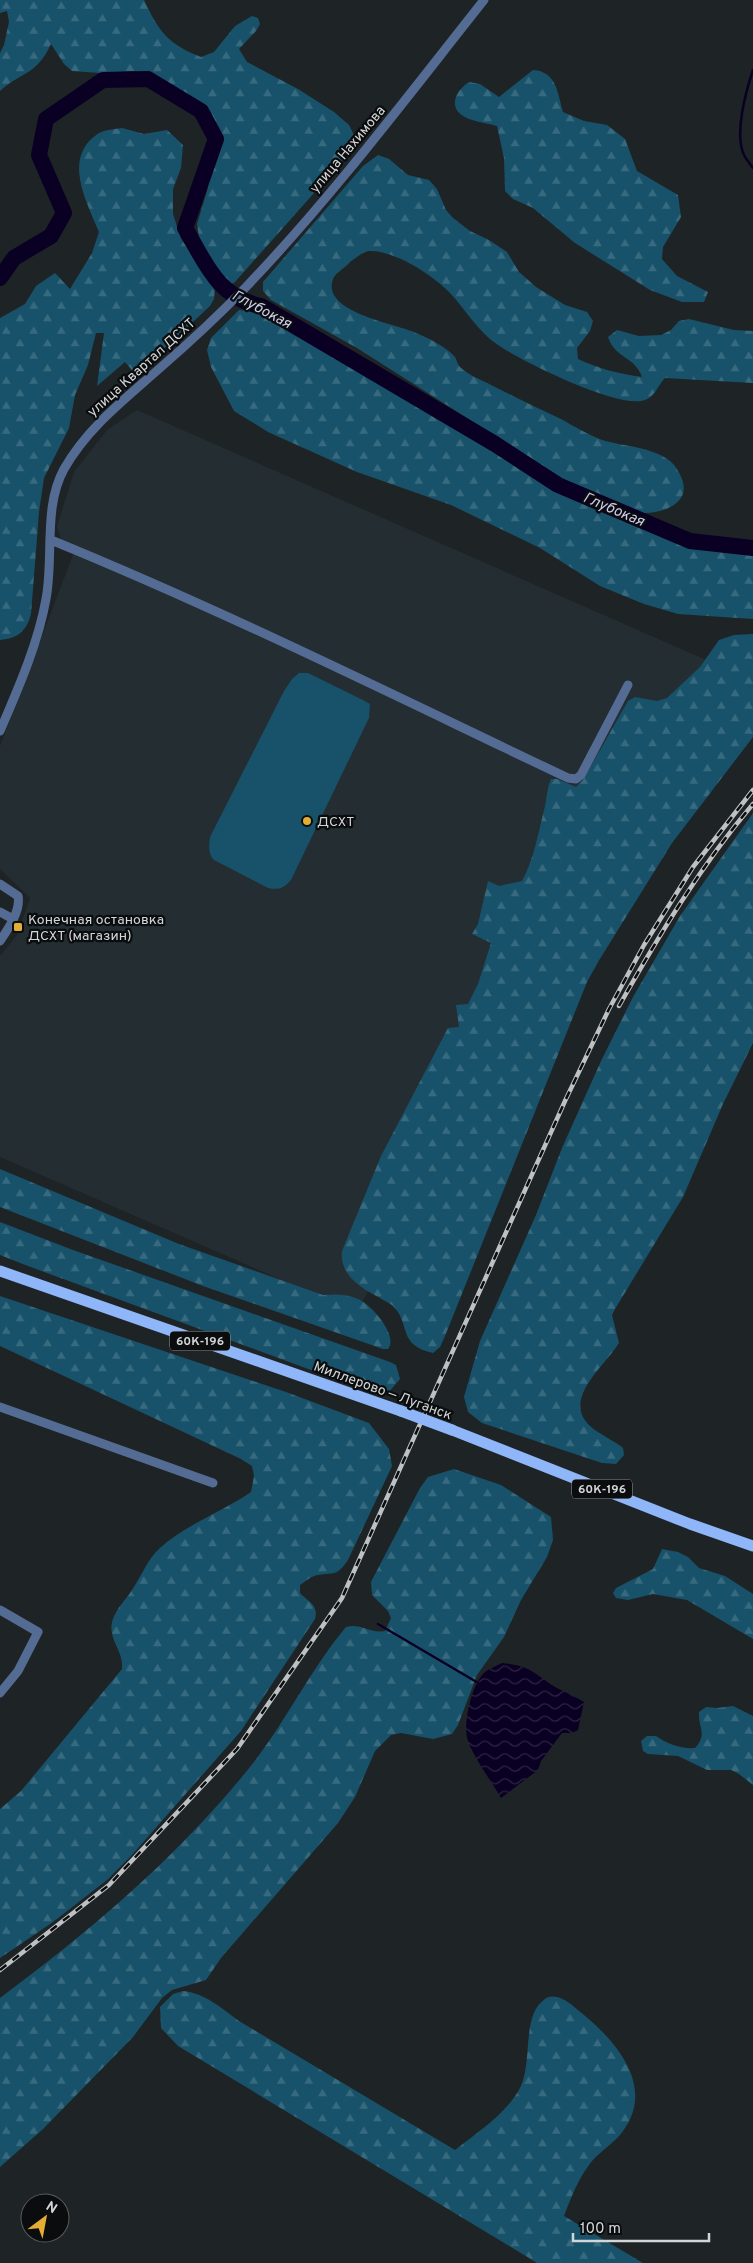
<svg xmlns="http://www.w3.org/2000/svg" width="753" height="2263" viewBox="0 0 753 2263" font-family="Overpass,sans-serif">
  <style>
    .built { fill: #232d32 }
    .forest { fill: url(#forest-firs) }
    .garden { fill: #17526a }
    .water { fill: url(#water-waves) }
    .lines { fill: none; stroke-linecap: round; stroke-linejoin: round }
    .stream { stroke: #0a0023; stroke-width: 2.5 }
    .river { stroke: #0a0023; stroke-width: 16 }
    .minor { stroke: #546c94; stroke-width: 9 }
    .major { stroke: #8fb6f9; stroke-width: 11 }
    .rail-casing { stroke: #bec1c4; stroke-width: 4.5 }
    .rail { stroke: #0a0c0d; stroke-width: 2.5; stroke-dasharray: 8; stroke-linecap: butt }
    .major-bridge { stroke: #8fb6f9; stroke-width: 11 }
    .poi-dot { fill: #e4ae35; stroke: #0a0c0d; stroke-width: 2 }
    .labels { text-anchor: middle; stroke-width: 4.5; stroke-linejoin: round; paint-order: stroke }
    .shield { fill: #0a0c0d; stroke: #97999b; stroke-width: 1 }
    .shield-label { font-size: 12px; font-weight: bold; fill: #d3d6d8 }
    .street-label { font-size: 14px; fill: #d3d6d8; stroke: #0a0c0d }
    .poi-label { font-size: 14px; fill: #d3d6d8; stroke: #0a0c0d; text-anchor: start }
    .water-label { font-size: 15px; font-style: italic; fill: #d0ccf0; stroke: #0a0c0d }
  </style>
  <defs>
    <pattern id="forest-firs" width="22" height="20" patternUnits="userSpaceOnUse" patternTransform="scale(1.25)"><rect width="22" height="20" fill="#17526a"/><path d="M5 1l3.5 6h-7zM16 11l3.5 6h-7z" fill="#386a7f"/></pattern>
    <pattern id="water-waves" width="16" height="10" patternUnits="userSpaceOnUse" patternTransform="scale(1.25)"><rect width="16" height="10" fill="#0a0023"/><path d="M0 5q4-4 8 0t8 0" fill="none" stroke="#2d2442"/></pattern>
  </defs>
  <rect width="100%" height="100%" fill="#1e2326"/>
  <path class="built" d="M137,410L745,677L561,903L357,1313L0,1157V956L17,935L30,898L0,869V746L76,547L61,540L57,526L74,472L107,430Z"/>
  <path class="forest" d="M0,0H144C159,32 168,44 201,57L214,52L235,26L252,16L258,18L260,24L256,31L239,49L247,62L298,89L334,112L349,125L355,137L352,147L347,156L234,283L229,284L222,278L208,259L199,237L197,224L207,191L219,137L212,122L198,101L151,75L134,71L100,73L72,71L64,64L51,44C36,76 22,71 0,91V53L4,45L9,22L7,11L0,13Z
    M533,70C557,72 557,92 563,112L584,121L607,125L625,139L637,171L678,195L681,217L663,247L662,259L677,276L708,292L704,302H682L650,290L575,243L533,208L513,199L505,191L504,158L497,126C487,123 474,122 465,117C447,108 456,90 469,82L480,84L499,97Z
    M122,128L144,134L167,130L183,145L181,168L173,189V214L181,239L215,287L214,299L210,306L136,375L125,362L97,386L104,333H96L88,365L75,395L69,428L44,478L39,512L31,614C26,632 18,638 0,640V318L25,304L36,286L55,273L70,289L92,253L99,232C87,202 61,157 99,133C105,130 115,129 122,128Z
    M378,155L389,159L408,175L429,180L437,189L446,210L453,218L470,231L489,240L507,252L519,272L536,287L565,305L587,312L593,321L590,331L577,348L578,359C599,369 620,374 642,377C635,356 615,359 608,337L617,330L639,336L661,335L671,330L679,321L689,319L734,330L753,331V383L665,378C658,385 655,397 645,400C620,410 521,361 498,345C478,332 466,310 450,293C433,275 394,250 369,251C362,252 356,258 350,262C346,267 337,272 334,277C317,312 397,324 416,333C428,338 445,346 454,356C457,359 457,364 460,367C468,375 482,380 491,385C515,397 539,409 563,420C575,427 589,435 602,440C625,447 650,446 670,461C675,465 679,472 682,479C691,503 664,513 644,513L563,479L357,348L271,300L263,291V282L363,166Z
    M239,310L251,311L271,318L465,433L548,485L662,537L692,548L753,553V619L678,614L644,604L600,586L540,548L451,505L357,472L268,432L234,411L211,367L207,350L211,338Z
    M753,634V737L672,843L598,962L587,982L445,1336L440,1347L433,1353C397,1345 411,1324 393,1306C390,1303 384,1301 380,1298C361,1288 339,1275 342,1251L381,1156L448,1028L459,1027L456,1005L468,1004L478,984L491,943L472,934L478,924L488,881L499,886L522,881C534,859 539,830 545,806C547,796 547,789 551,779H557L576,787L583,780L628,701L635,697L657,701L667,698L700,667L719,640L734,635Z
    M753,813V1043L723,1104L683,1197L615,1309L612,1315L619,1343C605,1366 561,1399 590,1426C599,1434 613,1440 623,1448L624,1455L616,1464L602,1463L482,1423L468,1412L464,1397L480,1341L536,1215L562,1148L601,1061L633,997L680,916Z
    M0,1169L179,1244L323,1295C336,1294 346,1294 358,1299C371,1304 399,1336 388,1349H383L203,1286L0,1207Z
    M0,1222L73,1250L390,1362L396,1365L400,1379L388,1393L381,1394L368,1391L28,1266L0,1255Z
    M0,1296L286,1392L369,1423L389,1449L392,1466L348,1560C336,1577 335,1572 318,1575C311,1576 306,1581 300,1585V1593C308,1602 319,1605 315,1619L241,1731L131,1856L107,1880L53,1922L0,1958V1809L21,1791L122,1669C124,1651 108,1640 112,1622C116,1608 125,1601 132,1590C141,1577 148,1558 160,1548C185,1525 222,1512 251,1492L254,1476L252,1466L241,1459L0,1346Z
    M454,1469L501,1485L551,1517L553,1540L547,1557L521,1600L504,1637L477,1675L458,1725L452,1734L433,1739L401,1733L391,1735L375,1751L355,1797L338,1823L221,1958L206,1980L172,1990L162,1998L133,2037L43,2129L0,2167V1998C94,1928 181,1854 254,1762C287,1719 311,1669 346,1627C361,1623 370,1634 385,1631L391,1618L388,1611L372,1595L371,1582L420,1488L428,1477Z
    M662,1549L678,1552L688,1557L699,1568L725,1576L753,1594V1639L687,1600L653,1594L628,1600L616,1598L613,1593L616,1588L653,1569Z
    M733,1706L753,1716V1785L739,1774L731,1770H707L678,1756L648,1754L643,1751L641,1741L647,1736H656C667,1744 681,1749 695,1748C708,1734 698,1728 699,1712L706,1707L717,1708Z
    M183,1991C205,1993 221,2008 239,2021L455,2150C477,2133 507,2113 520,2088C533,2063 521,2015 545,1999C558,1990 575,2008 584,2015C618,2043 655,2088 623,2131C614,2144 598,2152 589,2165C577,2181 571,2198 564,2216L643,2263H537L534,2261L178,2046L161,2028L160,2007L173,1994Z"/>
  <path class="garden" d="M299,673H308L363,700L370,704L369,718L291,880C283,889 278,890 268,888L214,860C208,853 209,847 210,837L284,691L292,679Z"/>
  <path class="water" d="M502,1663C534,1666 534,1675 559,1689C568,1693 576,1697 584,1702L578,1730L572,1733H562L541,1761L538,1770L501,1798C492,1782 474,1758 468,1741C462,1725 472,1683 485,1672C490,1668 497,1666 502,1663Z"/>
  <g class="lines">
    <path class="stream" d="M753,70C746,91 734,134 744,155C746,159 750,164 753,168
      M378,1624L480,1684"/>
    <path class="river" d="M0,278L14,258L51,236L64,213L39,155L46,119L103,80L148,79L201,111L216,139L185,228C205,262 218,298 261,306L495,444L558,485L690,541L753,548"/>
    <path class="minor" d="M51,540C227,612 397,697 568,778L576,779L581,775L628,685
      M0,731C18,689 38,644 46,599C54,557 43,507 64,469C88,427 125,399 160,368C190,342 219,315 246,287C332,197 407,97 484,0
      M0,884L18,896C21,911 8,929 0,941
      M0,912L13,919
      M0,1407L213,1483
      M0,1610L38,1632L18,1671L0,1693"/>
    <path class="major" d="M0,1271L401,1411
      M452,1430L690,1524L753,1546"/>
    <defs>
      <path id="rail" d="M619,1006C658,937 701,865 753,804
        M0,1970L109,1885L237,1749L342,1598L565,1101L609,1009L644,945L693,867L753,790"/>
    </defs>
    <use href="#rail" class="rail-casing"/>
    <use href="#rail" class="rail"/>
    <path class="major-bridge" d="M401,1411L452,1430"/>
  </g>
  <g class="poi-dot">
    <circle cx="307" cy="821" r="5"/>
    <rect x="13" y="922" width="10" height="10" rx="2.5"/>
  </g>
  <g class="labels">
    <g class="shield">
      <rect x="170" y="1331.5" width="60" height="19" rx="4"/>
      <rect x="572" y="1479.5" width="60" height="19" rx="4"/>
    </g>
    <g class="shield-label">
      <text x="200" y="1345">60К-196</text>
      <text x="602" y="1493">60К-196</text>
    </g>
    <g class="street-label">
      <text transform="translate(347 149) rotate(-50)" y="5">улица Нахимова</text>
      <text transform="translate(141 367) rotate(-42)" y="5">улица Квартал ДСХТ</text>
      <text transform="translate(383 1390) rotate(20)" y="5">Миллерово — Луганск</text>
    </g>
    <g class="poi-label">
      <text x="317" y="826">ДСХТ</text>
      <text x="28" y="924">Конечная остановка<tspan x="28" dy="16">ДСХТ (магазин)</tspan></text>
    </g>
    <g class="water-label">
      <text transform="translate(262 309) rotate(28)" y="5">Глубокая</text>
      <text transform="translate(614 509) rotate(23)" y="5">Глубокая</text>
    </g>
  </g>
  <g transform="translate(45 2218) rotate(32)"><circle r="24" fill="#0a0c0d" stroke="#5a5d5e"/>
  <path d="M0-4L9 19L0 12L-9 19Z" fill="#e4ae35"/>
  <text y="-8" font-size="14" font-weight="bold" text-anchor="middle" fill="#d3d6d8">N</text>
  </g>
  <path d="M573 2233v8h136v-8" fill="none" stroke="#d3d6d8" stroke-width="2.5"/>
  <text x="580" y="2233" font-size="15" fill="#d3d6d8" stroke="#0a0c0d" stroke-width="4" paint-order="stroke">100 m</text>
</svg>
